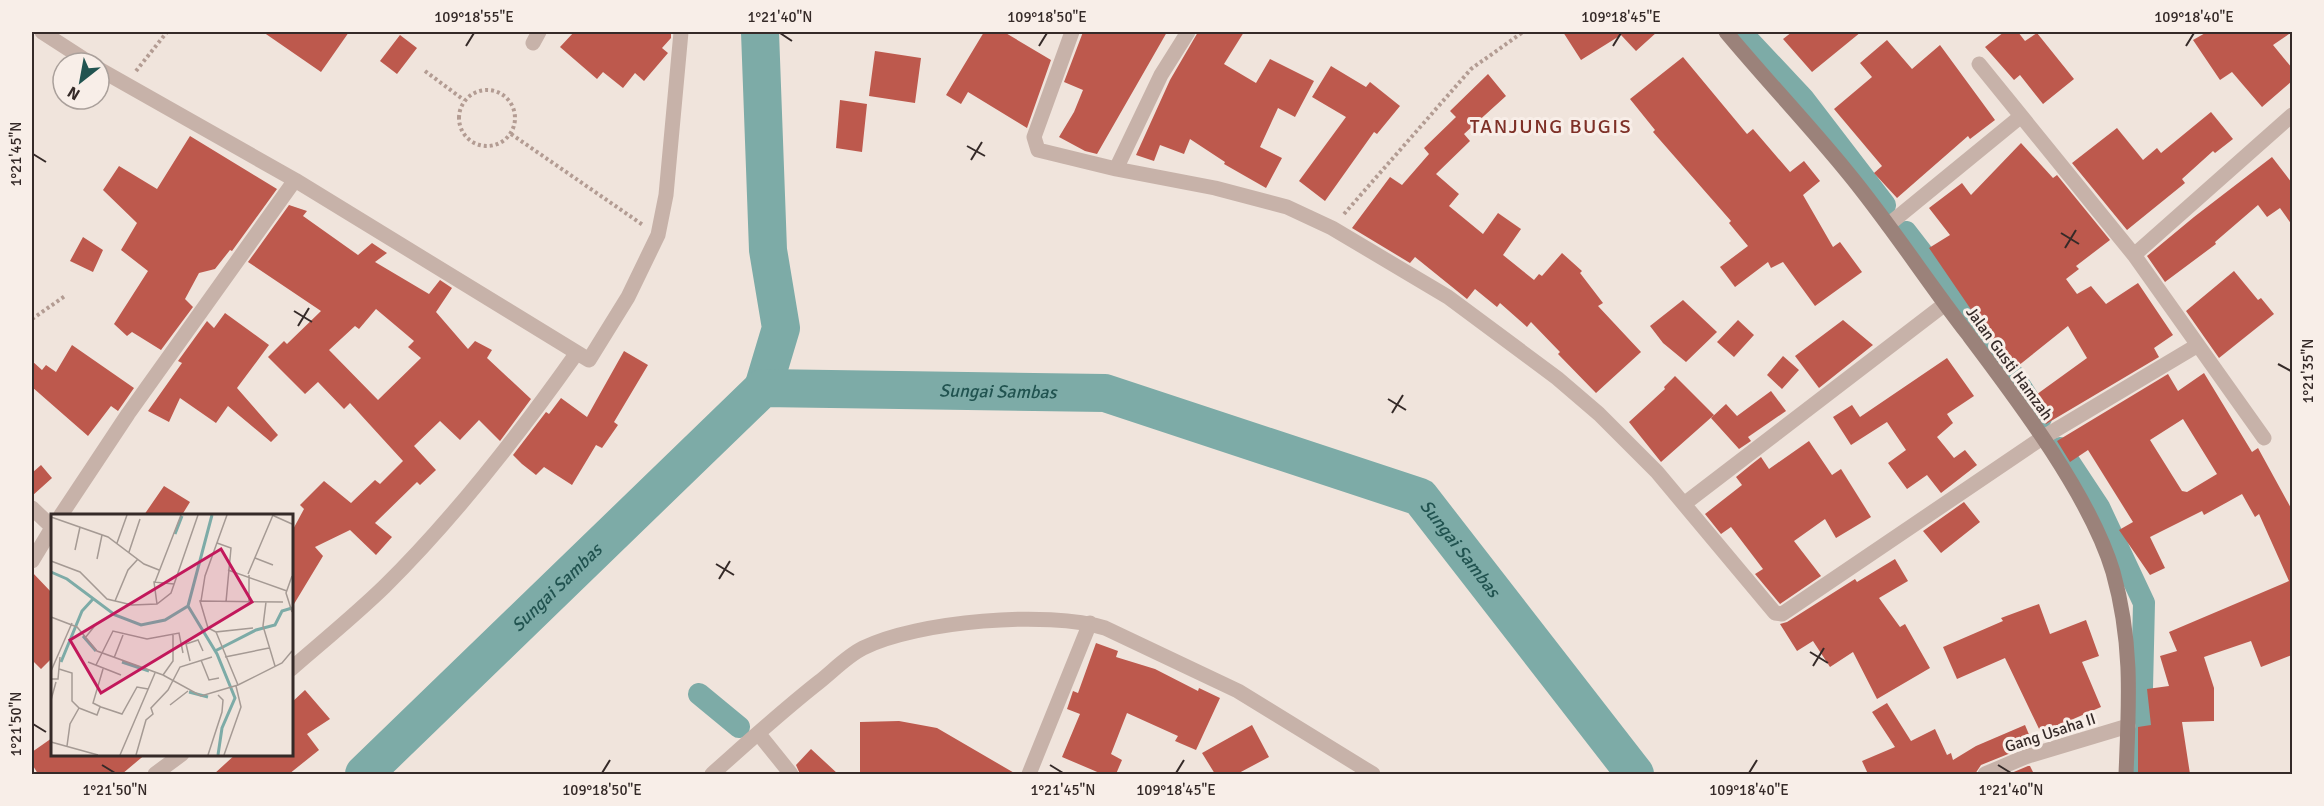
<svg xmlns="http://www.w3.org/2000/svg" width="2324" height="806" viewBox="0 0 2324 806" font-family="Signika,sans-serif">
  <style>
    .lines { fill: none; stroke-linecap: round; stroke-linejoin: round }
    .canal { stroke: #7daba7; stroke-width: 22 }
    .river { stroke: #7daba7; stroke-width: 38 }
    .building { fill: #bd594d; fill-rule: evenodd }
    .path { stroke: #b39c93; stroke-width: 4; stroke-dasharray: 3 3; stroke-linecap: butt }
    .street { stroke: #c7b2a9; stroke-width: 15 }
    .secondary { stroke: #9b827a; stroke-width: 15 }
    .ticks { fill: none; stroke: #352a28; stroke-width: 2 }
    .labels { text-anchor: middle; stroke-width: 6; stroke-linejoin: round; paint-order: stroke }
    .street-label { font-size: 16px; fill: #352a28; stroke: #f8eee8 }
    .water-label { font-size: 18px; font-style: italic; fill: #215350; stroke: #f8eee8 }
    .quarter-label { font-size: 20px; letter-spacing: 1.5px; fill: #7e3027; stroke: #f8eee8 }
    .inset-river { fill: none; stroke: #7daba7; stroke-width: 3 }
    .inset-road { fill: none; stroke: #a59a94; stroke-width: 1.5 }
    .view { fill: #c2185b; fill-opacity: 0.15; stroke: #c2185b; stroke-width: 3 }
    .inset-edge { fill: none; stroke: #352a28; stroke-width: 3 }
    .neatline { fill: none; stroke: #352a28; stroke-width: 2 }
    .ticks-label { font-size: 15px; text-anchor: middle; fill: #352a28 }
  </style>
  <rect width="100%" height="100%" fill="#f0e4dc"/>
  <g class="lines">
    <path class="canal" d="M1741,32L1803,98L1885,205
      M1906,232L1995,347L2041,418
      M2060,448L2099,507L2144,603L2140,774
      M699,694L739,727"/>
    <g class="river">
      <path d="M760,32L768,250L781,328L763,388"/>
      <path id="s1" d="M364,774L763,388L1105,393L1420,497L1635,774"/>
    </g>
  </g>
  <path class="building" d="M263,32H349L321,72Z
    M574,32H671V38L662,48L668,53L644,81L635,73L623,88L603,72L597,79L560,47Z
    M984,32H1004L1051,60L1027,128L968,92L961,104L946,95Z
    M1083,32H1167L1097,154L1085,151L1059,137L1074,112L1083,90L1064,82Z
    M1198,32H1244L1224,64L1256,83L1270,59L1314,81L1295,117L1278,108L1260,147L1282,158L1266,188L1224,164L1225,162L1190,139L1184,154L1160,145L1154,161L1136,155L1170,80Z
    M1563,32H1657L1636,51L1621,35L1581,60Z
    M1792,32H1861L1812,72L1783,39Z
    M2004,32H2018L2025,41L2037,33L2074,79L2043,104L2020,75L2014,80L1985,47Z
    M2207,32H2292L2273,45L2292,68V81L2262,107L2232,72L2220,80L2193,40Z
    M400,35L417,48L397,74L380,61Z
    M1887,40L1912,69L1940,45L1995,120L1970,139L1968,136L1897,198L1874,173L1882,166L1834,109L1872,77L1860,63Z
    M875,51L921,58L915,103L869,96Z
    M1683,57L1747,134L1753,129L1790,172L1804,161L1820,181L1803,195L1833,247L1840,242L1862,272L1815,306L1783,262L1771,268L1768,262L1735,287L1720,267L1748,246L1729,223L1731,221L1653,132L1655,130L1630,99Z
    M1331,66L1366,87L1370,82L1400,106L1377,134L1374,132L1325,201L1299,181L1346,117L1312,97Z
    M1488,74L1506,96L1464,134L1470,141L1436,174L1459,194L1449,206L1483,234L1498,213L1521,229L1503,255L1534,280L1539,274L1542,276L1562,253L1582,271L1580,273L1603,303L1598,306L1641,352L1596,393L1558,354L1560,352L1531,322L1527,327L1500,303L1497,307L1475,289L1467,299L1415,257L1410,263L1352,228L1390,177L1402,185L1429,154L1424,148L1456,117L1450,111Z
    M840,100L867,104L862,152L836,148Z
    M2211,112L2233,139L2215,153L2213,151L2182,179L2185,183L2127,230L2072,163L2117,128L2143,160L2157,148L2161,153Z
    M190,136L277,189L232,251L230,250L215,269L199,273L185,299L193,307L161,350L132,332L127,336L114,324L148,271L121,250L137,223L103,190L119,166L157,189Z
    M2021,143L2053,178L2057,175L2110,240L2076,266L2079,269L2066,279L2077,294L2091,286L2106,304L2138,283L2173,335L2154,348L2159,357L2046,424L2029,400L2087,358L2068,326L2013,370L1984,329L1980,332L1967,316L1972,311L1929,248L1950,235L1929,208L1962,183L1971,195Z
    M2272,157L2292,183V225L2280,208L2267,217L2258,205L2215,242L2216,244L2165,282L2147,256L2194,217Z
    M289,205L307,211L303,216L358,255L372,243L387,253L375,262L429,294L440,280L452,288L436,312L468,349L475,341L492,350L487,358L531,399L500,441L479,420L460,440L440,421L414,446L436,470L420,485L417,482L375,523L392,537L376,555L350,530L315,547L323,556L291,609V533L304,509L300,505L324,481L351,503L375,480L380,484L403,461L350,403L344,409L318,382L305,394L268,357L284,341L287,344L321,311L248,262ZM376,309L414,341L408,347L421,358L378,400L329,350L355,326L359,329Z
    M83,237L103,250L93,272L70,261Z
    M2234,271L2258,300L2261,298L2274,314L2219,358L2186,311Z
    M1683,300L1717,332L1686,362L1663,343L1650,326Z
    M225,313L269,345L237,388L278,435L271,442L228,406L216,423L180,398L169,422L148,411L182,363L178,361L207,321L214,328Z
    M1738,320L1754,335L1734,357L1717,342Z
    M1843,320L1873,345L1819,388L1795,356Z
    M72,345L134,388L118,411L111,406L88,436L32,387V361L42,370L46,365L56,372Z
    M624,351L648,365L614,422L618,425L602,448L596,445L572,485L544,467L536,475L522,464L513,455L546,412L549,414L561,398L587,417Z
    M1783,356L1799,370L1782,389L1767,375Z
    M1947,358L1974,396L1947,414L1953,423L1937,437L1954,458L1965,450L1977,465L1941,493L1927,475L1907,489L1888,463L1906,450L1887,422L1851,445L1833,417L1852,405L1860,417Z
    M2204,373L2252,452L2258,448L2292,510V655L2261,667L2251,641L2204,657L2214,688V721L2182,722L2190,774H2138V727L2151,725L2147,689L2169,686L2160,656L2177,651L2169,632L2289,581L2259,514L2255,517L2242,494L2204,515L2202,511L2150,537L2165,568L2150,575L2119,530L2133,522L2088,450L2070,462L2057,441L2168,374L2178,391ZM2183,419L2217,474L2187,492L2182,491L2150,440Z
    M1675,376L1714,415L1661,462L1629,422L1665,389L1664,387Z
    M1771,391L1786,411L1748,437L1751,441L1739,449L1711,418L1726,404L1737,416Z
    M1809,441L1832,475L1841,469L1871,517L1836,538L1825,519L1794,541L1821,576L1780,604L1755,574L1763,569L1731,527L1721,534L1705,514L1742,485L1736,477L1752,464L1756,467L1752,464L1761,457L1769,469Z
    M41,465L52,478L32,496V473Z
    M164,486L190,502L182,515H144Z
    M1964,502L1980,522L1941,553L1923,531Z
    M1895,559L1908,581L1879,598L1900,627L1905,624L1930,668L1877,699L1853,652L1830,667L1813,641L1797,651L1780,624L1787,622L1855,579L1857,582Z
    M32,572L52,593V658L41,669L32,660Z
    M2039,604L2050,634L2086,620L2099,656L2082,662L2101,707L2041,733L2005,658L1957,679L1943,647L2003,621L2001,618Z
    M1096,643L1118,651L1116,657L1155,669L1198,691L1199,688L1220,698L1196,750L1175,741L1178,736L1127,713L1111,754L1122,760L1116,774H1102L1062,757L1080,714L1067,709L1073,691L1078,693Z
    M305,690L330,719L307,734L319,750L289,774H214L237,753H291V703Z
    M1887,703L1911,741L1935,729L1947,755L1951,753L1953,760L1976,746L2025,725L2033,744L1981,765L1975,774H1868L1862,761L1895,747L1872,712Z
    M899,721L937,728L1016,774H860V722Z
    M1252,725L1269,757L1237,774H1215L1202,753Z
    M52,738V753H147L122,774H38L32,764V752Z
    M811,749L838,774H800L796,765Z
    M2030,766L2034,774H2009L2028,766Z"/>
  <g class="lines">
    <path class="path" d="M136,71L167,32
      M425,71L464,100
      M459 118a28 28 0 1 1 56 0a28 28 0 1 1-56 0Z
      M511,134L643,225
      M1344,214L1471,69L1523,32
      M32,319L65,296"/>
    <path class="street" d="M42,32L90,63
      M1072,32L1034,137L1038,150L1116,169L1215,188L1287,207L1332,228L1448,297L1557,378L1599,414L1657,472L1775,613L1782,614L1791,608L2042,438L2198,345
      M533,43L539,32
      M1979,64L2134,255L2264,438
      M99,69L295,180L589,360L628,297L658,235L666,195L681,32
      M1116,169L1161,75L1188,32
      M1888,225L2020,117
      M2134,255L2292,115
      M1684,504L1945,304
      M32,508L52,527
      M61,515L128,414L295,180
      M32,561L52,528
      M291,669C322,642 354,616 384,587C455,517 518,436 576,354
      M758,733L791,774
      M155,774L182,754
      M712,774C747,743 782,711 819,682C833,671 847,656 863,648C917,621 1048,610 1105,628L1238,691L1373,774
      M1029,774L1090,623
      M1985,774L2025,757L2128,726"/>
    <path class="secondary" d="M1726,32C1766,80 1809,125 1848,173C1890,224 1926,280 1967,333C2016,398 2090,495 2113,572C2133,643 2129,702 2126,774"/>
  </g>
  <path class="ticks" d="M780,33L792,41M466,46L474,33M1039,46L1047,33M1613,46L1621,33M2186,46L2194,33M967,146L985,156M33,154L46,162M971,160L982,142M2061,233L2079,244M2065,248L2076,230M294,311L312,322M298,326L309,308M2278,364L2291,371M1388,399L1406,410M1392,413L1403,395M716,564L734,575M719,579L730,561M1810,652L1828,663M1813,666L1824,648M33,724L46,732M102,765L115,773M1050,765L1063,773M1998,765L2011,773M602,773L610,760M1176,773L1184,760M1749,773L1757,760"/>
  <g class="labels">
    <g class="street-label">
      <text transform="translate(2010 363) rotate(54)" y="6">Jalan Gusti Hamzah</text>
      <text transform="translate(2050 732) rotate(-18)" y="6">Gang Usaha II</text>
    </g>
    <g class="water-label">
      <text dy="6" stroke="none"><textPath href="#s1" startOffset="790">Sungai Sambas</textPath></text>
      <text dy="6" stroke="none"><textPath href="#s1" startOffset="1294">Sungai Sambas</textPath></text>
      <text dy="6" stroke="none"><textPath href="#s1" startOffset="268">Sungai Sambas</textPath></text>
    </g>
    <g class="quarter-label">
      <text x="1551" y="133">TANJUNG BUGIS</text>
    </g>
  </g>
  <g transform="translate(51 514)">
    <rect width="242" height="242" fill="#f0e4dc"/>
    <path class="inset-river" d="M124,20L131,2M0,58L16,65L64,101L90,111L114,106L137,92L161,1M137,92L166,140L184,184L171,214L167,241M32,122L45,137M164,137L205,116L224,111L231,97L241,94M10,148L31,97L42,85M71,148L98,157M138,178L157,183"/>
    <path class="inset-road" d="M221,1L241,10M0,3L57,23L93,50L108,56M66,29L76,1M166,29L180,34L175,88M24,36L29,13M78,38L89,5M204,44L222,51M46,45L51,21M0,47L29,58L56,85L81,91L106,90L120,79L147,1M177,56L236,77M197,60L222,1M198,61V87M241,62L235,79L241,98M104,68L130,1M64,87L77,56L87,45M150,87L154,62L176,1M215,88L212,112L224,152M106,90L103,68L123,70M0,103L26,113L46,137L112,161L150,182L187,171L231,149L241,137M165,118L157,114L149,87L232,88M34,124L46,109M174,143L218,134M63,144L72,121M150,146L158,166L168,164M139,147L135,130L147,126L152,137M37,148L70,161M45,151L62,117L96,125L128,119L132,139M8,155L21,159V187L28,194L19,210L16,232M52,155L42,189L50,193L71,200L86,173L97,175M0,157L21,109M112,161L122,147V120M0,165H7L9,143M187,171L165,118L202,114M0,186L5,168M119,191L137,177M28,194L46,201L49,193M0,228L47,241M69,241L104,159M85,241L95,206L102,200L100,194L117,176L129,153L161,143M157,241L171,198L172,186L167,181M173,241L190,193L185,172"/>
    <path class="view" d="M170,35L201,88L50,179L19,126Z"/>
    <rect width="242" height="242" class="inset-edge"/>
  </g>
  <rect width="2324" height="806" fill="none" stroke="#f8eee8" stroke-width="66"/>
  <g transform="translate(81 81) rotate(211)"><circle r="28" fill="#f8eee8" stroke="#aaa09b" stroke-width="1.5"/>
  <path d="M0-4.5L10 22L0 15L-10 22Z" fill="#215350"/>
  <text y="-9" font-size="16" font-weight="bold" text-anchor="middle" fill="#352a28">N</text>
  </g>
  <rect x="33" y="33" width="2258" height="740" class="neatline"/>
  <g class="ticks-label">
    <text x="474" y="22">109°18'55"E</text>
    <text x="780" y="22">1°21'40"N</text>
    <text x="1047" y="22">109°18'50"E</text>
    <text x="1621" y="22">109°18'45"E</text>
    <text x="2194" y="22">109°18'40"E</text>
    <text transform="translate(16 154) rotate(-90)" y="5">1°21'45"N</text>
    <text transform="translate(2308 371) rotate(-90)" y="5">1°21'35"N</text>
    <text transform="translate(16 724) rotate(-90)" y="5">1°21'50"N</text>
    <text x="115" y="795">1°21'50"N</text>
    <text x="602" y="795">109°18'50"E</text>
    <text x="1063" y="795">1°21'45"N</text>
    <text x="1176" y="795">109°18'45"E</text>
    <text x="1749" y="795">109°18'40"E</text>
    <text x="2011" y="795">1°21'40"N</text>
  </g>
</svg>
